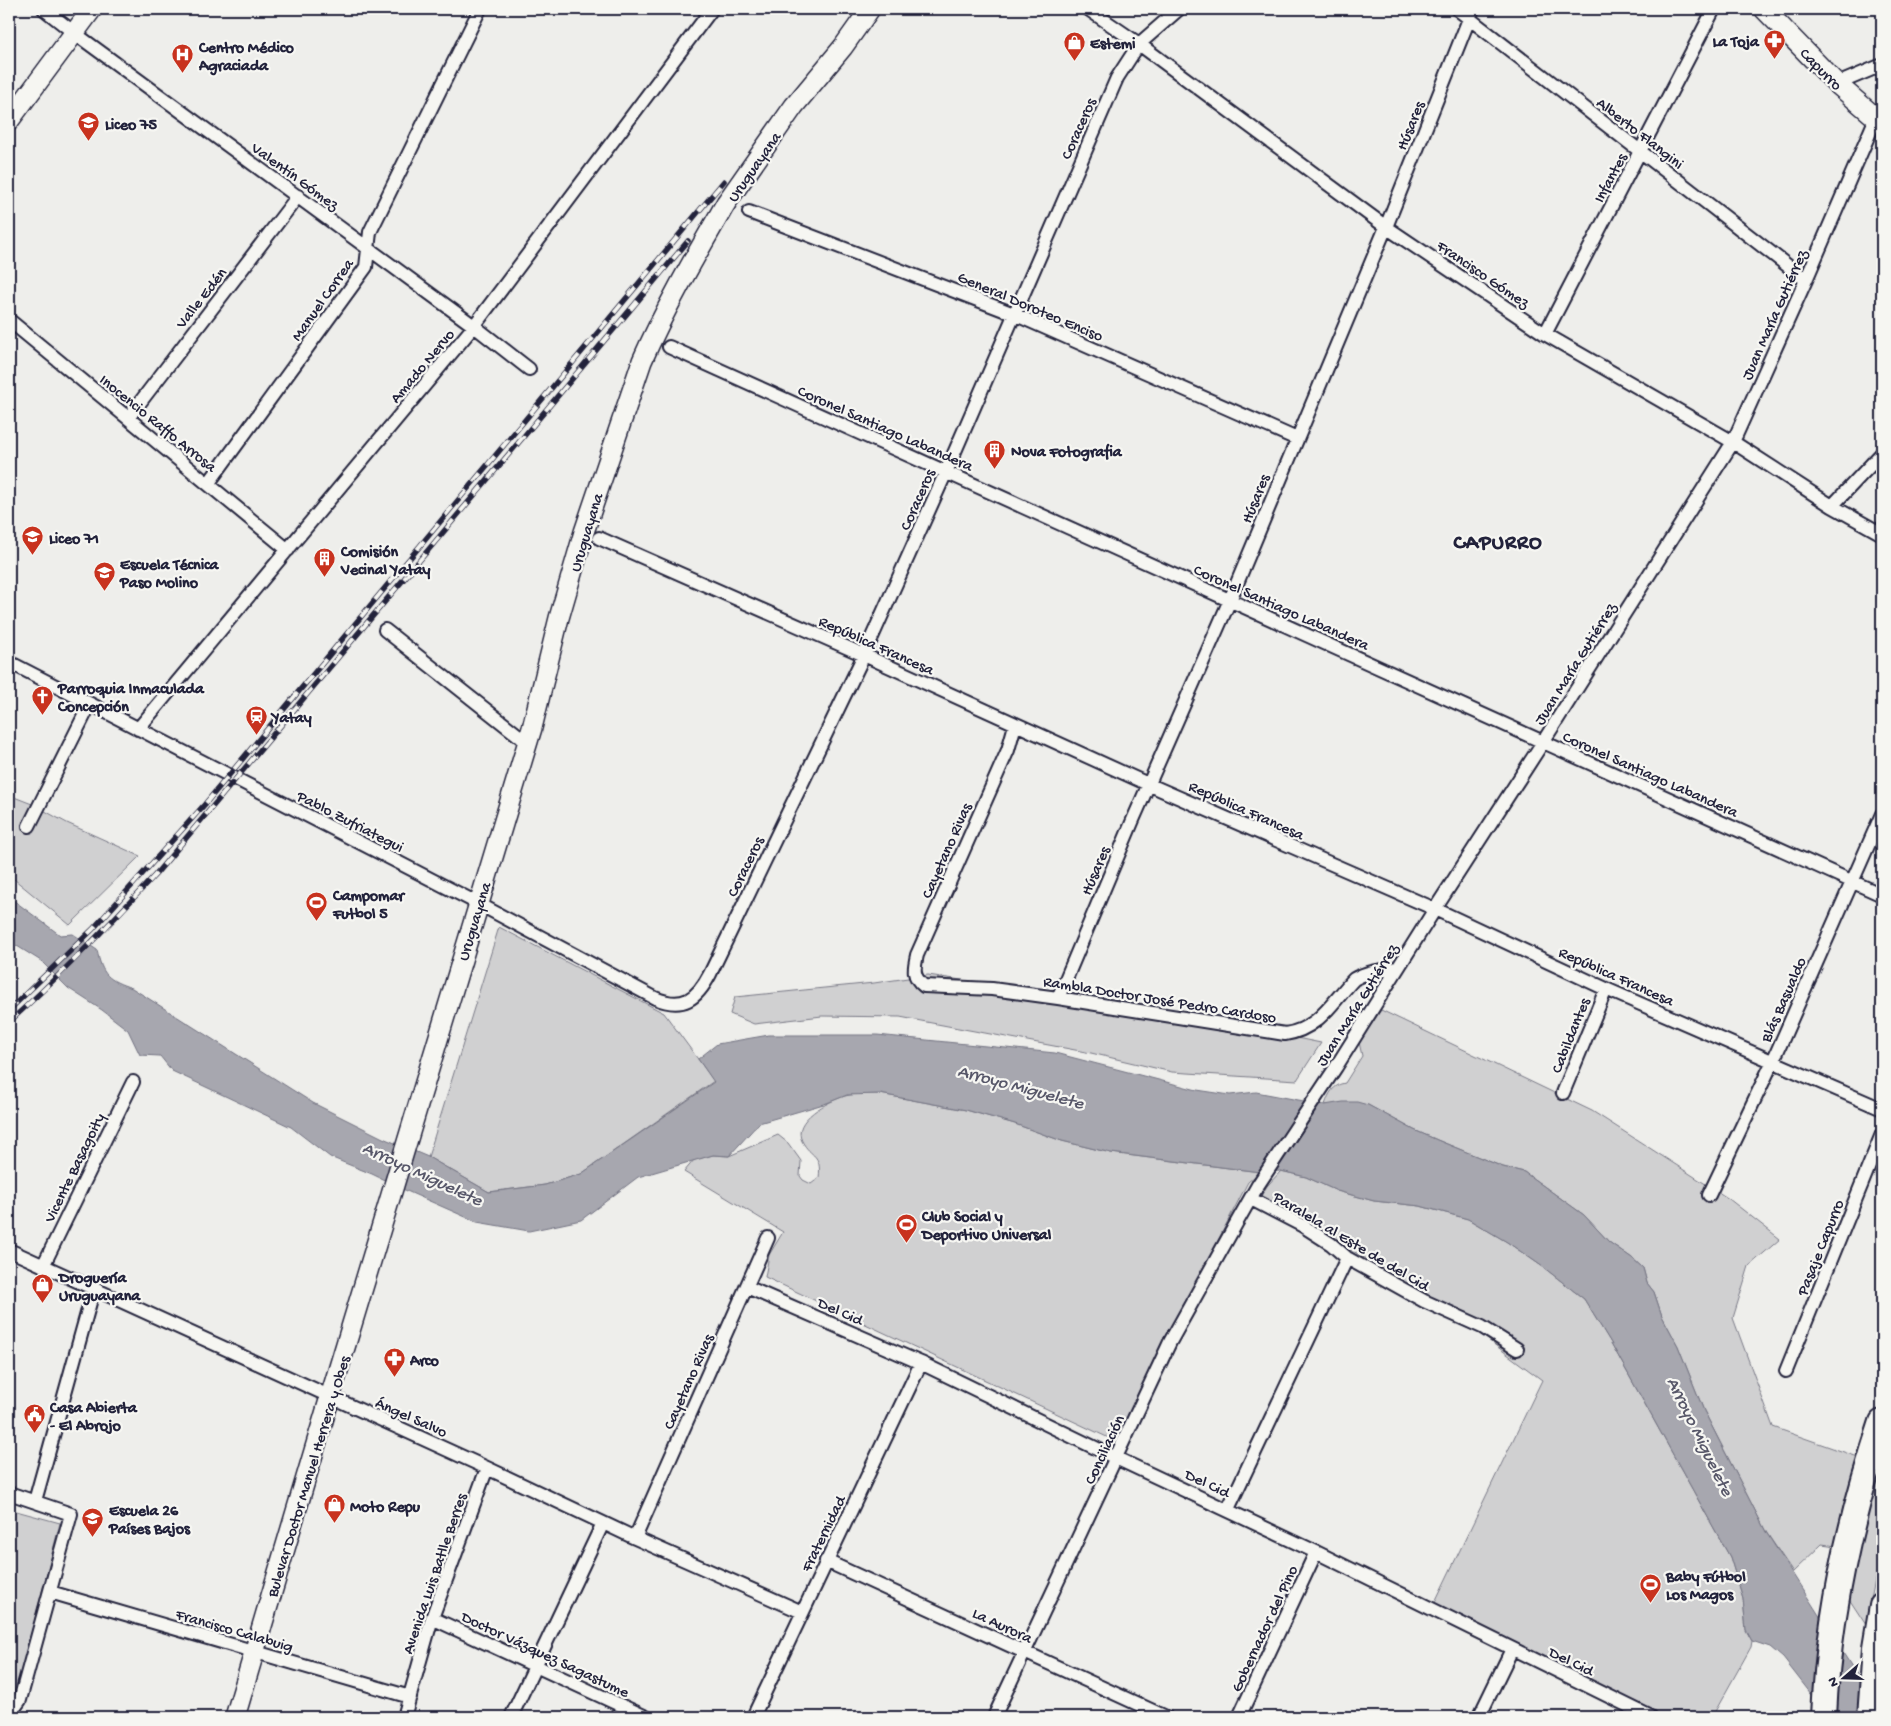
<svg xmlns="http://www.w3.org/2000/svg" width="1891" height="1726" viewBox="0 0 1891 1726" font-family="'Gochi Hand',sans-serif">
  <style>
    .green { fill: #d0d0d1; stroke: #797986 }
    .water { fill: #a7a7af; stroke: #727281 }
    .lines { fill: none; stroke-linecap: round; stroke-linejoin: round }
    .street-casing { stroke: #22223b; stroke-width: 16 }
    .secondary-casing { stroke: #22223b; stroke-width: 22 }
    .highway-casing { stroke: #22223b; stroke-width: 28 }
    .street { stroke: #f6f6f2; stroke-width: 12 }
    .secondary { stroke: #f6f6f2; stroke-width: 19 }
    .highway { stroke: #f6f6f2; stroke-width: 24 }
    .rail-casing { stroke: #22223b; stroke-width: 5.5 }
    .rail { stroke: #f6f6f2; stroke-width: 4; stroke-dasharray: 11; stroke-linecap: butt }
    .secondary-bridge-casing { stroke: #22223b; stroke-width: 22; stroke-linecap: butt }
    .secondary-bridge { stroke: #f6f6f2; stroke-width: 19 }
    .labels { text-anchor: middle; stroke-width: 4.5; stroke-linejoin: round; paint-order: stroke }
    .poi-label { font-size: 16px; font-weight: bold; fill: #22223b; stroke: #f6f6f2; text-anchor: start }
    .street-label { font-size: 16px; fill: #22223b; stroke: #f6f6f2 }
    .water-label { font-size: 18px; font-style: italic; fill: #575769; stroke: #f6f6f2 }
    .district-label { font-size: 21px; font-weight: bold; letter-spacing: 1px; fill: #22223b; stroke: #f6f6f2 }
  </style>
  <rect width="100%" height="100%" fill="#eeeeeb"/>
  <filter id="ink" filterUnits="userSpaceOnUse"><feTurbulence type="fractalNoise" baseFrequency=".02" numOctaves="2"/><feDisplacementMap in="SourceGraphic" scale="10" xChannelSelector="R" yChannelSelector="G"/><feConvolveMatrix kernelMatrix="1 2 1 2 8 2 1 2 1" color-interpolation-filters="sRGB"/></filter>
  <g filter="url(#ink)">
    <path class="green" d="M9,795L32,804L67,823L140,856L70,925L9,875Z
      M499,927L664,1013L714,1081L581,1174L545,1185L489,1192L428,1157Z
      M928,975L1028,990L1082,994L1321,1043L1297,1080L1172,1072L1091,1053L900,1017L822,1016L754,1024L730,1014L735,997L874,983Z
      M1381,1010L1592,1111L1729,1199L1780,1239L1749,1266L1733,1318L1773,1427L1858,1457L1836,1546L1822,1544L1793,1572L1766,1532L1704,1411L1678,1346L1662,1316L1654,1292L1647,1283L1643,1268L1632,1258L1609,1242L1584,1215L1524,1172L1503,1167L1442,1142L1414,1130L1368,1105H1325C1329,1093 1333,1085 1345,1083L1362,1056L1359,1042Z
      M880,1094L966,1110L1015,1124L1062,1141L1111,1153L1260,1172L1248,1182L1117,1436L1109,1438L765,1277L769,1255L783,1232L684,1172L694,1160L713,1155L729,1156L778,1135L788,1143L801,1161L800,1176L803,1180L811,1184L819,1178C822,1153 811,1158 802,1141C791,1120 829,1101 845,1096C856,1093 869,1094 880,1094Z
      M1281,1171L1306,1177L1337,1191L1374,1201L1420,1206L1468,1219L1507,1242L1543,1267L1584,1299L1611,1343L1730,1557L1743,1599L1746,1630L1752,1641L1751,1647L1712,1717H1665L1434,1604L1542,1380L1445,1308L1337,1241L1260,1198L1267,1186Z
      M1882,1460V1545L1866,1625L1849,1599L1858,1547Z
      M9,1509L60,1523L14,1699L9,1697Z"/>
    <path class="water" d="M9,897L60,935L73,934L97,950C102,975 108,980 132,988L313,1103L383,1138L428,1157L489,1192L545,1185L581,1174L714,1082L698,1059L717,1044L769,1035H877L1055,1053L1197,1090L1230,1095L1256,1092L1325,1105L1343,1102H1357L1368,1105L1414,1130L1442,1142L1503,1167L1524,1172L1584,1215L1609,1242L1632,1258L1643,1268L1647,1283L1654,1292L1662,1316L1678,1346L1704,1411L1766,1532L1882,1714V1717H1829L1783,1658L1770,1647L1752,1641L1746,1630L1743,1599L1730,1557L1611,1343L1584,1299L1543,1267L1507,1242L1468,1219L1420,1206L1374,1201L1337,1191L1306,1177L1281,1171L1260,1172L1111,1153L1062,1141L1015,1124L966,1110L880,1094L847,1095L827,1103L759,1123L729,1156L713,1155L638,1177L581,1220L529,1231L477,1222L409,1192L372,1174L330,1157L291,1127L172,1071L160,1056L140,1055L128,1030L102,1010L68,988L41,961L9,941Z"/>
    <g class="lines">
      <defs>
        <path id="street" d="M44,9L73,32L474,326L529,369
          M1088,9L1139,44L1386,227L1545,334L1733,442L1832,506L1882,534
          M1457,9L1806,280
          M1837,84L1882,65
          M749,212L1014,314L1297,439
          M9,320L288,550
          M1545,334L1714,9
          M669,347L1882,895
          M128,418L298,196
          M208,484L366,267L370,232L480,9
          M1832,506L1882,453
          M599,538L864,655L1150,785L1435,909L1606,989L1882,1109
          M385,630L528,743
          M9,662L479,904L655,998C683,1010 697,999 710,974L864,655L946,472L1117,78L1139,44L1179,9
          M1015,725L1008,750L917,955C914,968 912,977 924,986L992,989L1058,998L1285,1034C1319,1029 1332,1002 1354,979C1368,971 1383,970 1398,968
          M138,729L474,326L712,9
          M29,826L90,704
          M1058,998L1133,820L1230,600L1386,227L1473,9
          M1563,1093L1606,989
          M1709,1195L1773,1061L1882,814
          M1251,1199L1303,1226L1331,1244L1347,1258L1424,1301L1482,1327L1517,1349
          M9,1250L487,1468L635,1538L802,1612
          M43,1266L133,1082
          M747,1287L921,1363L1116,1458L1316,1552L1651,1717
          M1786,1371L1882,1134
          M9,1493L71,1514L20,1700L15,1707L9,1710
          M35,1501L94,1288
          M1228,1509L1347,1258
          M635,1538L768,1238
          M826,1561L1166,1717
          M50,1592L410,1697
          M432,1618L646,1717
          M404,1717L432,1618L487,1468
          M511,1717L603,1523
          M753,1717L921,1363
          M994,1717L1170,1342L1237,1222L1258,1185L1336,1067L1435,909L1543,742L1733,442L1806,280L1876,118
          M1239,1717L1316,1552
          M1479,1717L1512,1649"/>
        <path id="secondary" d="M1764,9L1837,84L1882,123
          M9,121L92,9
          M235,1717L330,1397L532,728L559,618L584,532L642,361C666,306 696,255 726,203"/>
        <path id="highway" d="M1824,1717C1828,1616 1850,1518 1882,1422
          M1870,1717L1875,1648L1882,1606"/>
      </defs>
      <use href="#street" class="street-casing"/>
      <use href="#secondary" class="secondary-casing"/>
      <use href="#highway" class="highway-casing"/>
      <use href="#street" class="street"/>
      <use href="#secondary" class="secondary"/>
      <use href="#highway" class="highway"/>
      <defs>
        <path id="rail" d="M9,1010L93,929L205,804L724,181
          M9,1022C61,975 108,926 155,875L688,241"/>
      </defs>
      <use href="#rail" class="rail-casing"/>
      <use href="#rail" class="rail"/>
      <defs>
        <path id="secondary-bridge" d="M726,203L794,106L843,47L870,9"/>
      </defs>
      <use href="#secondary-bridge" class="secondary-bridge-casing"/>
      <use href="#secondary-bridge" class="secondary-bridge"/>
    </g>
  </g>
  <defs>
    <symbol id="pharmacy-pin" viewBox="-11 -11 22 30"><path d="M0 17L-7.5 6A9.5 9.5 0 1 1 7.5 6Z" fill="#c8321e" stroke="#f6f6f2"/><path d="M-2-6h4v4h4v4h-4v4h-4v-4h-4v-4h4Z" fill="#fff"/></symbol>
    <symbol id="shop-pin" viewBox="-11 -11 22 30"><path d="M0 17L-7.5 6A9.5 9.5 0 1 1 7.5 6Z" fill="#c8321e" stroke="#f6f6f2"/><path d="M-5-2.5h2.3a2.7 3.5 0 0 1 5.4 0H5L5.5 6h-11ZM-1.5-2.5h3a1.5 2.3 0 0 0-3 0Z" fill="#fff"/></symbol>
    <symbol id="hospital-pin" viewBox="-11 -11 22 30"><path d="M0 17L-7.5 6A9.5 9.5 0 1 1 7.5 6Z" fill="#c8321e" stroke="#f6f6f2"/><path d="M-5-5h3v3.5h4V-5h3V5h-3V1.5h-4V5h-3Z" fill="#fff"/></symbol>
    <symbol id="school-pin" viewBox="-11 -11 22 30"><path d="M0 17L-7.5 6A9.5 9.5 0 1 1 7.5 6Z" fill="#c8321e" stroke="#f6f6f2"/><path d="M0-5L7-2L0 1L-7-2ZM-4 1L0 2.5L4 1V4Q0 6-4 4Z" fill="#fff"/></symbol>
    <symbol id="building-pin" viewBox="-11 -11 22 30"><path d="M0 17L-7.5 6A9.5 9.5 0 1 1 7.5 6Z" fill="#c8321e" stroke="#f6f6f2"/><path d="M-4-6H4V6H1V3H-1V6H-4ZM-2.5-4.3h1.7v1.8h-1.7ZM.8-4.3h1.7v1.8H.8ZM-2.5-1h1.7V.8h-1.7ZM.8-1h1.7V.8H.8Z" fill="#fff"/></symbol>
    <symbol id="church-pin" viewBox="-11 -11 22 30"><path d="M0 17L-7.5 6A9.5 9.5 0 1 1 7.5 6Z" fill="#c8321e" stroke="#f6f6f2"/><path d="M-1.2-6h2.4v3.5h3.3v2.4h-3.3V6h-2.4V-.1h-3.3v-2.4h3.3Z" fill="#fff"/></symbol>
    <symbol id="station-pin" viewBox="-11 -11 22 30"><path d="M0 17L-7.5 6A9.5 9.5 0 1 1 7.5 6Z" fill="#c8321e" stroke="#f6f6f2"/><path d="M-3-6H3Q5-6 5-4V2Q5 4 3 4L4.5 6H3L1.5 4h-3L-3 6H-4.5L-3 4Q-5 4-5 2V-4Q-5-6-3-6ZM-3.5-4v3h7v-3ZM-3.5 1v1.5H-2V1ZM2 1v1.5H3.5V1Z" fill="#fff"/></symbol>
    <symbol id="stadium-pin" viewBox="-11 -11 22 30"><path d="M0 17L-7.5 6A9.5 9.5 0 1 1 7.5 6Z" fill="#c8321e" stroke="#f6f6f2"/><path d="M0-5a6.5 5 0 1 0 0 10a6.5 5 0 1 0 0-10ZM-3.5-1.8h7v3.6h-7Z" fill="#fff"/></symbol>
    <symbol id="civic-pin" viewBox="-11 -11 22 30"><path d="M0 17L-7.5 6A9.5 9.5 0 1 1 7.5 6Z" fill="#c8321e" stroke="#f6f6f2"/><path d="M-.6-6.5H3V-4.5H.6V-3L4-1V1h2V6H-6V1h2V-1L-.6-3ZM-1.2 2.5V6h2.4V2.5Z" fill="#fff"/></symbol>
  </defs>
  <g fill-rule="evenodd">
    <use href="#pharmacy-pin" x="1762" y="28" width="25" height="34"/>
    <use href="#shop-pin" x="1062" y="30" width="25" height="34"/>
    <use href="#hospital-pin" x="170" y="42" width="25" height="34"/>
    <use href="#school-pin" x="76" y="110" width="25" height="34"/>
    <use href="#building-pin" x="982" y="438" width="25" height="34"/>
    <use href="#school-pin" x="20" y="524" width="25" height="34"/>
    <use href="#building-pin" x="312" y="546" width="25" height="34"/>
    <use href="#school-pin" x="92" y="560" width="25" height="34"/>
    <use href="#church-pin" x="30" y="684" width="25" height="34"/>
    <use href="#station-pin" x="244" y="704" width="25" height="34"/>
    <use href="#stadium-pin" x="304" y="890" width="25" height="34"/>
    <use href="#stadium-pin" x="894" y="1212" width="25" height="34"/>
    <use href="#shop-pin" x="30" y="1272" width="25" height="34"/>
    <use href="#pharmacy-pin" x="382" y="1346" width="25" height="34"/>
    <use href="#civic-pin" x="22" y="1402" width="25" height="34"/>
    <use href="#shop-pin" x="322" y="1492" width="25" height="34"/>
    <use href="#school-pin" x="80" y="1506" width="25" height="34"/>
    <use href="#stadium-pin" x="1638" y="1572" width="25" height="34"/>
  </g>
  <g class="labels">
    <g class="poi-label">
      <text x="1759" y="46" text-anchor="end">La Toja</text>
      <text x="1090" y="48">Estemi</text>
      <text x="199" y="52">Centro Médico<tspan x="199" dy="18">Agraciada</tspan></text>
      <text x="105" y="129">Liceo 75</text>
      <text x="1011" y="456">Nova Fotografia</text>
      <text x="49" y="543">Liceo 71</text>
      <text x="341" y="556">Comisión<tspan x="341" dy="18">Vecinal Yatay</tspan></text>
      <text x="120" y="569">Escuela Técnica<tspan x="120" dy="18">Paso Molino</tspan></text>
      <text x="58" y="693">Parroquia Inmaculada<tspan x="58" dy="18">Concepción</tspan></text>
      <text x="272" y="722">Yatay</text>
      <text x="333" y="900">Campomar<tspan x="333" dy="18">Futbol 5</tspan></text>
      <text x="922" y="1221">Club Social y<tspan x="922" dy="18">Deportivo Universal</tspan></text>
      <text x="59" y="1282">Droguería<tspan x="59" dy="18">Uruguayana</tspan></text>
      <text x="410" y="1365">Arco</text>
      <text x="50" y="1412">Casa Abierta<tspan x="50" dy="18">- El Abrojo</tspan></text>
      <text x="350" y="1511">Moto Repu</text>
      <text x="109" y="1515">Escuela 26<tspan x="109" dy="18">Países Bajos</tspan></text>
      <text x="1666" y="1581">Baby Fútbol<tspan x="1666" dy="18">Los Magos</tspan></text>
    </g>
    <g class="street-label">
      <text transform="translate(1822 68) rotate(45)" y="6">Capurro</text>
      <text transform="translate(1409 125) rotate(-68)" y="6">Húsares</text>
      <text transform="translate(1077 128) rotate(-66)" y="6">Coraceros</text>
      <text transform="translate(1641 132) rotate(38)" y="6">Alberto Flangini</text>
      <text transform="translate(753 166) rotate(-55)" y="6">Uruguayana</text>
      <text transform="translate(296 175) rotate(36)" y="6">Valentín Gómez</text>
      <text transform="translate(1609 177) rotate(-62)" y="6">Infantes</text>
      <text transform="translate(1484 273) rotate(34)" y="6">Francisco Gómez</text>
      <text transform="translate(200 297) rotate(-52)" y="6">Valle Edén</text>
      <text transform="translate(321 299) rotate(-55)" y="6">Manuel Correa</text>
      <text transform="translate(1031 305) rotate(23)" y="6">General Doroteo Enciso</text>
      <text transform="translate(1773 314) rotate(-66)" y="6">Juan María Gutiérrez</text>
      <text transform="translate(421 365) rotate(-50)" y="6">Amado Nervo</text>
      <text transform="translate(159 422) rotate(39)" y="6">Inocencio Raffo Arrosa</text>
      <text transform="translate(886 427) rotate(24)" y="6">Coronel Santiago Labandera</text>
      <text transform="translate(1254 498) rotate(-68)" y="6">Húsares</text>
      <text transform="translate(916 499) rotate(-66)" y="6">Coraceros</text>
      <text transform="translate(585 532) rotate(-73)" y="6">Uruguayana</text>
      <text transform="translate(1282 606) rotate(24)" y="6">Coronel Santiago Labandera</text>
      <text transform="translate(877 644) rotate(24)" y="6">República Francesa</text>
      <text transform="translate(1574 663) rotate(-58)" y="6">Juan María Gutiérrez</text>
      <text transform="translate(1651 773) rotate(24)" y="6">Coronel Santiago Labandera</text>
      <text transform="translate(1247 809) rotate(24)" y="6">República Francesa</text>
      <text transform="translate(351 820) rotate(27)" y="6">Pablo Zufriategui</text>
      <text transform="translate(945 850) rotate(-66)" y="6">Cayetano Rivas</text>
      <text transform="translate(744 866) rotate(-64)" y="6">Coraceros</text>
      <text transform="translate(1094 870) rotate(-67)" y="6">Húsares</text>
      <text transform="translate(473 921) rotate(-73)" y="6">Uruguayana</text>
      <text transform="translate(1617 975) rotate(24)" y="6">República Francesa</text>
      <text transform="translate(1160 998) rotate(9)" y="6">Rambla Doctor José Pedro Cardoso</text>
      <text transform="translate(1782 999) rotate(-66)" y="6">Blás Basualdo</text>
      <text transform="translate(1356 1004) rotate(-58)" y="6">Juan María Gutiérrez</text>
      <text transform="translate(1569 1035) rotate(-68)" y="6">Cabildantes</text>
      <text transform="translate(73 1167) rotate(-64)" y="6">Vicente Basagoity</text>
      <text transform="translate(1352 1240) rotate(31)" y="6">Paralela al Este de del Cid</text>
      <text transform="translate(1819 1247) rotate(-68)" y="6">Pasaje Capurro</text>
      <text transform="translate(841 1310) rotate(24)" y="6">Del Cid</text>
      <text transform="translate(687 1381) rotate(-66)" y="6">Cayetano Rivas</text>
      <text transform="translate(412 1416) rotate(24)" y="6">Ángel Salvo</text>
      <text transform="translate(1103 1449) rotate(-65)" y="6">Conciliación</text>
      <text transform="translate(307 1476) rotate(-73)" y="6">Bulevar Doctor Manuel Herrera y Obes</text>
      <text transform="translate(1208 1482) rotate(25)" y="6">Del Cid</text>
      <text transform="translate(822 1533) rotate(-64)" y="6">Fraternidad</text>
      <text transform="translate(433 1573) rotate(-71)" y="6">Avenida Luis Batlle Berres</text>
      <text transform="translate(1003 1624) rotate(25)" y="6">La Aurora</text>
      <text transform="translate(1263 1628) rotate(-65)" y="6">Gobernador del Pino</text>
      <text transform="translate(235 1629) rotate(16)" y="6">Francisco Calabuig</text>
      <text transform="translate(546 1653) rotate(25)" y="6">Doctor Vázquez Sagastume</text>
      <text transform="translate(1572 1660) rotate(26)" y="6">Del Cid</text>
    </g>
    <g class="water-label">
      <text transform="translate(1021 1086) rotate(15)" y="6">Arroyo Miguelete</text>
      <text transform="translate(423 1173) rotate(25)" y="6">Arroyo Miguelete</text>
      <text transform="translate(1701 1436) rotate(64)" y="6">Arroyo Miguelete</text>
    </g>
    <g class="district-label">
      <text x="1498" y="548">CAPURRO</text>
    </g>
  </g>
  <rect width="1891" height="1726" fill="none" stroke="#f6f6f2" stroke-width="30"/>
  <rect x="15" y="15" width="1861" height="1696" fill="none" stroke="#22223b" stroke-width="2" filter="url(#ink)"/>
  <g transform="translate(1844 1678) rotate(250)" stroke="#f6f6f2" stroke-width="4" paint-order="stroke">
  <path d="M0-4L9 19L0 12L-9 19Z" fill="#22223b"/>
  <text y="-8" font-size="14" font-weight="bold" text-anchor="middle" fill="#22223b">N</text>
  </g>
</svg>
